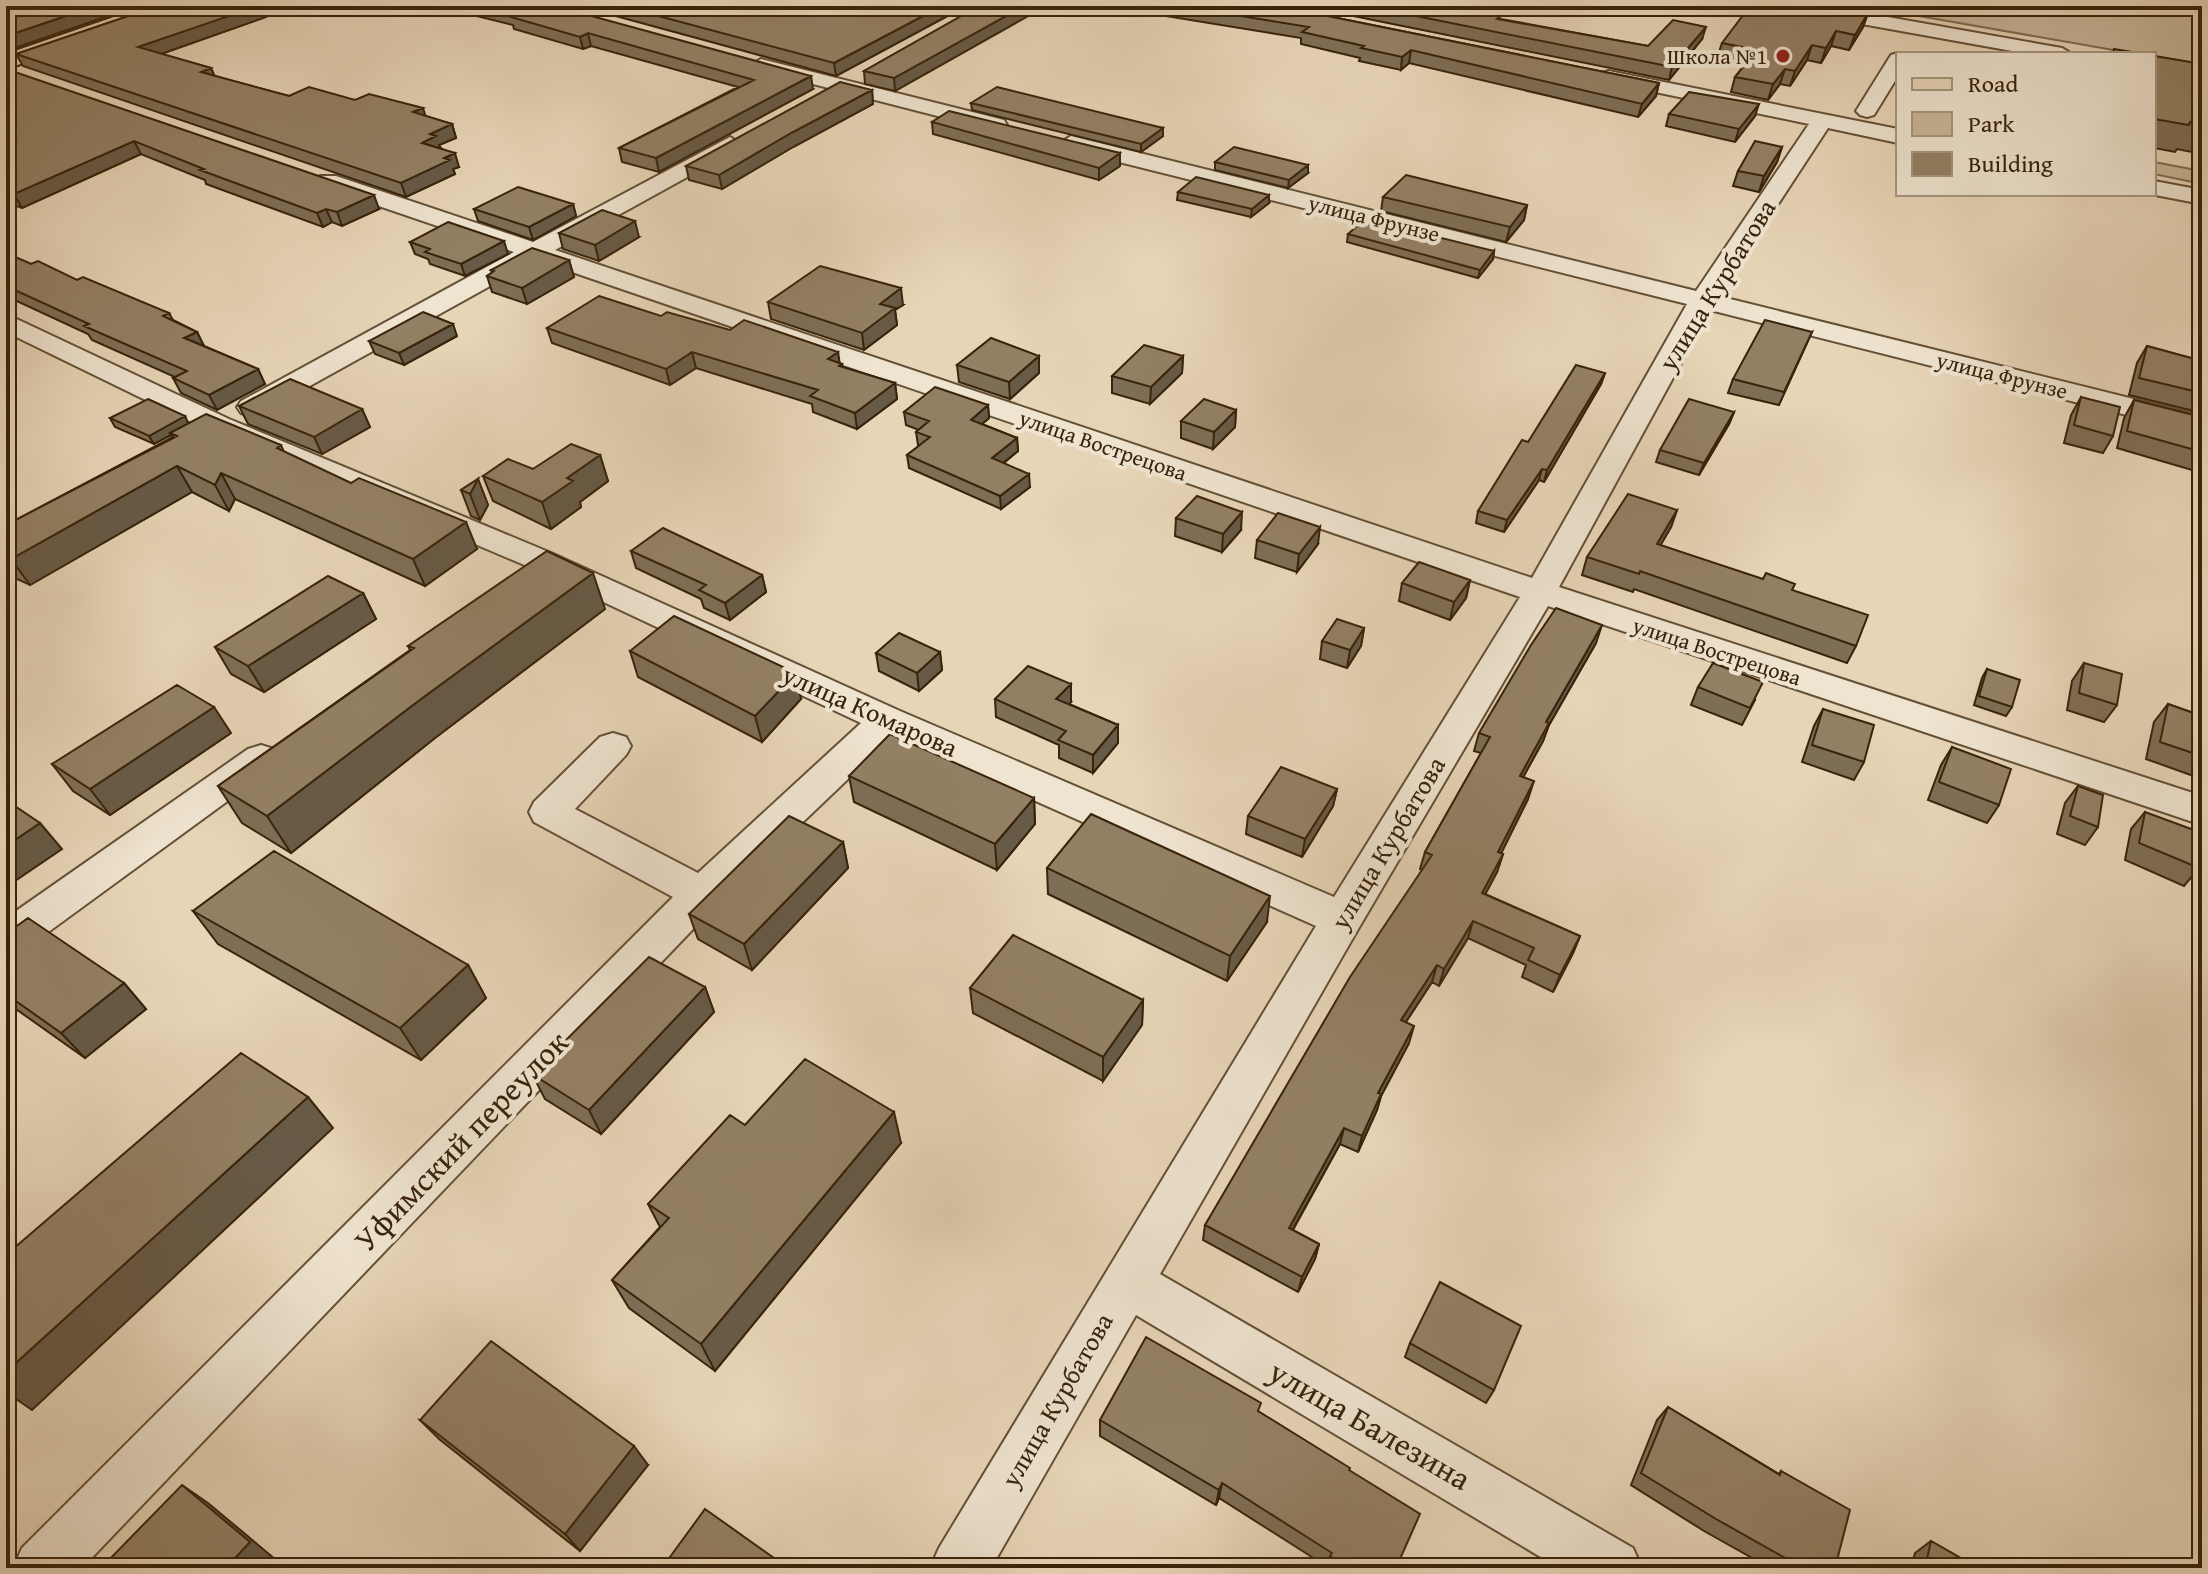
<svg xmlns="http://www.w3.org/2000/svg" width="2208" height="1574" viewBox="0 0 2208 1574" font-family="'Gentium Book Plus',serif">
  <style>
    .green { fill: #c9b79a; stroke: #806d52; stroke-width: 2 }
    .lines { fill: none; stroke-linecap: round; stroke-linejoin: round }
    .minor-casing { stroke: #645036; stroke-width: 4 }
    .major-casing { stroke: #38230b; stroke-width: 4 }
    .minor { fill: #efe4d0; fill-rule: evenodd }
    .major { fill: #e7d5b7; fill-rule: evenodd }
    .wall { fill: #7e6e56; stroke: #38230b; stroke-width: 2 }
    .shaded-wall { fill: #675a46; stroke: #38230b; stroke-width: 2 }
    .building { fill: #938064; stroke: #38230b; stroke-width: 2 }
    .poi-dot { fill: #8f2418; stroke: #efe4d0; stroke-width: 3 }
    .labels { text-anchor: middle; stroke-width: 8; stroke-linejoin: round; paint-order: stroke }
    .far-poi-label { font-size: 22px; fill: #38230b; stroke: #efe4d0; text-anchor: end }
    .far-street-label { font-size: 22px; fill: #38230b; stroke: #efe4d0 }
    .street-label { font-size: 26px; fill: #38230b; stroke: #efe4d0 }
    .near-street-label { font-size: 32px; fill: #38230b; stroke: #efe4d0 }
  </style>
  <rect width="100%" height="100%" fill="#e7d5b7"/>
  <filter id="stains"><feTurbulence type="fractalNoise" baseFrequency=".0025" numOctaves="4"/><feColorMatrix values="0 0 0 0 .2 0 0 0 0 .09 0 0 0 0 .02 0 0 0 .5 -.17"/></filter>
  <radialGradient id="worn" r=".72"><stop offset=".6" stop-color="#630" stop-opacity="0"/><stop offset="1" stop-color="#630" stop-opacity=".3"/></radialGradient>
  <path class="green" d="M1926,6H2202V65L2154,57V54H2136L1919,16Z
    M2154,162L2202,171V184L2154,174Z"/>
  <g class="lines">
    <defs>
      <path id="minor" d="M1786,6H1826L2062,48L2072,54H2029L1795,12Z
        M1898,53L1902,54H1898V76L1874,115L1867,117L1860,115L1856,111L1891,55Z
        M761,59L1004,120L1007,125L996,131L754,69L751,65Z
        M1609,71L1898,129V143L1828,128L1718,296L2202,416V434L1710,310L1559,587L2202,796V825L1548,606L1357,931L1160,1274L1633,1548L1642,1568H1559L1136,1315L991,1568H930L939,1548L1316,926L892,737L716,905L82,1568H13L22,1548L673,897L534,822L529,812L534,802L600,737L613,733L626,737L631,746L626,755L575,809L698,873L861,723L529,567L209,431L6,332V314L229,419L551,553L900,711L1334,897L1520,597L537,260L261,413L251,416L241,413L237,407L241,401L514,252L320,186L317,181L320,176H336L533,242L730,137L741,144L738,149L555,250L1532,578L1687,304L1063,148L1060,143L1071,136L1696,291L1809,124L1602,81L1599,77L1602,73Z
        M2154,181L2202,190V204L2150,194H2154Z
        M261,745L274,749L280,758L274,767L21,952L6,957V918L248,749Z"/>
      <path id="major" d="M146,6H178L175,11L6,69V54Z"/>
    </defs>
    <use href="#minor" class="minor-casing"/>
    <use href="#major" class="major-casing"/>
    <use href="#minor" class="minor"/>
    <use href="#major" class="major"/>
  </g>
  <path class="wall" d="M158,6H279L264,11L266,17L161,54L211,68L214,76L289,96L355,100L425,116L452,124L456,138L439,145L441,148L459,167L453,169L455,174L406,197L23,66L16,54Z
    M436,6H555L813,89L659,172L622,162L619,148L738,87L591,46L583,49L514,29L513,25Z
    M579,6H697L708,9L966,6L836,76Z
    M979,6L895,91L865,84L864,71Z
    M1153,6H1278L1659,83L1656,96L1638,117L1409,63L1401,70L1359,61L1360,58L1301,44V38L1153,14Z
    M1304,6H1452L1501,19L1648,46L1702,39L1669,80Z
    M1843,6H1880L1878,9L1872,11Z
    M1868,13L1863,27L1849,50L1831,46L1821,63L1807,60L1790,86L1780,84L1768,100L1731,92L1735,77L1746,63L1717,58L1722,43Z
    M2154,56L2202,64V154L2177,149L2175,152L2154,148Z
    M6,69L379,209L342,226L332,222L323,227L206,184L205,180L141,154L22,208L6,202Z
    M872,90L873,104L793,147L722,189L689,180L686,166Z
    M971,103L1163,128V136L1141,152L972,110Z
    M1669,114L1755,116L1735,142L1666,126Z
    M932,122L1120,153V166L1099,180L933,134Z
    M1782,147L1777,162L1759,192L1733,186L1738,171Z
    M1215,162L1308,173L1288,188L1215,170Z
    M1178,192L1269,203L1251,217L1177,200Z
    M1383,197L1527,205L1524,220L1506,242L1381,211Z
    M573,204L576,216L533,240L478,221L474,209Z
    M559,233L639,237L599,261L563,249Z
    M1348,234L1494,251L1493,259L1478,278L1347,242Z
    M410,242L508,254L465,276L430,264L428,259L415,254Z
    M6,253L31,264L169,313L173,320L197,332L204,346L258,369L265,384L217,410L181,393L173,378L175,377L92,340L88,334L6,296Z
    M569,260L574,277L527,304L492,292L487,276L492,273L491,270Z
    M768,302L903,305L895,310L897,325L864,350L771,319Z
    M661,316L842,364V367L895,383L897,399L857,429L813,412L812,404L696,368L670,385L552,343L547,328Z
    M1812,332L1779,405L1728,393L1733,379Z
    M457,336L404,365L375,354L369,341Z
    M2147,346L2202,361V413L2129,395L2137,363Z
    M1039,356V373L1010,399L959,382L957,365Z
    M1183,356L1182,373L1150,404L1112,393V376Z
    M1605,373L1601,384L1544,482L1539,480L1504,532L1476,523L1478,511Z
    M2081,397L2113,436L2103,453L2064,443L2071,415Z
    M2134,400L2202,417V473L2117,448L2124,418Z
    M988,405L989,418L982,424L1017,438L1018,451L1004,463L1030,487L1001,509L909,468L907,455L919,446L918,445L916,432L919,430L906,425L904,412Z
    M239,406L362,409L370,427L322,454L248,424Z
    M1236,410L1235,427L1213,449L1181,438V421Z
    M1734,412L1729,424L1699,475L1656,462L1660,450Z
    M110,418L188,423L281,445L284,452L477,549L425,586L235,499L229,511L192,492L30,585L6,574V525L173,437L171,435L154,444L115,427Z
    M600,455L608,481L580,502L581,507L551,529L493,501L483,476L533,469Z
    M478,479L488,505L480,520L471,516L461,490Z
    M1677,510L1671,527L1660,545L1792,590L1856,646L1847,663L1634,589L1633,592L1582,575L1587,557Z
    M1176,518L1241,530L1222,552L1175,536Z
    M1257,540L1318,544L1297,572L1255,558Z
    M631,551L762,575L766,592L730,620L704,608L701,599L636,568Z
    M1470,580L1466,598L1450,620L1399,601L1402,583Z
    M363,593L376,619L264,692L231,674L215,647Z
    M605,609L435,738L291,853L242,823L218,786L410,650L408,646Z
    M1364,628L1361,646L1347,668L1320,659L1322,641Z
    M1596,643L1549,725L1543,741L1523,777L1528,799L1501,853L1503,854L1497,872L1485,894L1580,936L1573,953L1553,992L1522,977L1526,965L1468,938L1439,986L1432,982L1406,1022L1409,1043L1381,1096L1377,1110L1358,1152L1340,1144L1293,1230L1319,1244L1315,1259L1298,1292L1203,1240L1205,1225L1422,870L1420,869L1425,852L1481,753L1474,751L1479,733Z
    M630,651L801,699L762,742L638,677Z
    M940,652L942,670L919,691L879,671L876,653Z
    M2084,663L2117,705L2104,722L2067,710L2072,681Z
    M1987,669L2012,707L2006,716L1974,705L1982,678Z
    M1698,687L1755,700L1742,725L1691,705Z
    M995,699L1071,702L1069,704L1118,725V743L1093,773L1059,758V745L996,717Z
    M2168,704L2202,716V779L2146,759L2154,722Z
    M1823,709L1864,762L1854,780L1802,762L1814,726Z
    M231,733L110,815L73,791L52,764Z
    M1952,747L1999,805L1987,823L1928,800L1941,765Z
    M849,776L1034,798L1035,824L997,870L854,802Z
    M2078,786L2098,827L2085,845L2057,834L2065,803Z
    M1337,789L1333,806L1302,857L1246,834L1248,816Z
    M2145,812L2199,868L2184,886L2125,860L2131,829Z
    M843,842L848,868L752,970L698,939L689,914Z
    M1047,868L1267,922L1227,981L1048,894Z
    M193,911L468,965L486,998L421,1060L218,944Z
    M6,934L124,983L146,1009L85,1058L6,1002Z
    M705,987L714,1012L601,1134L545,1099L532,1074Z
    M970,988L1143,1000L1142,1025L1103,1081L973,1013Z
    M745,1125L901,1143L715,1371L629,1308L612,1280L660,1227L648,1204Z
    M1410,1343L1494,1390L1486,1403L1405,1357Z
    M1668,1407L1779,1474L1781,1471L1835,1568H1770L1704,1531L1631,1485L1657,1420Z
    M1259,1412L1349,1470L1396,1568H1325L1326,1566L1219,1498L1216,1505L1100,1436V1420Z
    M420,1420L648,1465L580,1551L439,1439Z
    M1931,1541L1978,1568H1911L1915,1553Z"/>
  <path class="shaded-wall" d="M96,6H137L6,51V36Z
    M253,6H279L264,11L266,17L144,60L138,47Z
    M942,6H966L836,76L834,63Z
    M1024,6H1046L895,91L894,78Z
    M1874,6H1880L1878,9L1872,11Z
    M1868,13L1863,27L1849,50L1855,35Z
    M1706,27L1702,39L1669,80L1672,67Z
    M1836,31L1831,46L1821,63L1826,48Z
    M588,33L591,46L583,49L580,37Z
    M1812,45L1807,60L1790,86L1795,71Z
    M1411,50L1409,63L1401,70L1402,57Z
    M211,68L217,81L201,72Z
    M1785,69L1780,84L1768,100L1773,84Z
    M811,76L813,89L659,172L656,158Z
    M1659,83L1656,96L1638,117L1642,104Z
    M872,90L873,104L793,147L722,189L719,175L791,133Z
    M1759,104L1755,116L1735,142L1739,129Z
    M423,108L427,121L413,112Z
    M452,124L456,138L439,145L441,149L422,143L430,134Z
    M1163,128V136L1141,152V144Z
    M134,141L141,154L22,208L14,194Z
    M1782,147L1777,162L1759,192L1764,176Z
    M455,153L459,167L453,169L455,174L406,197L401,183Z
    M1120,153V166L1099,180V168Z
    M1308,165V173L1288,188L1289,180Z
    M374,195L379,209L342,226L337,212Z
    M1269,195V203L1251,217L1252,209Z
    M573,204L576,216L533,240L529,227Z
    M1527,205L1524,220L1506,242L1510,227Z
    M326,209L332,222L323,227L317,213Z
    M635,221L639,237L599,261L595,245Z
    M504,241L508,254L465,276L461,264Z
    M1494,251L1493,259L1478,278L1480,270Z
    M569,260L574,277L527,304L522,288Z
    M901,288L903,305L895,310L897,325L864,350L862,333L880,304Z
    M453,324L457,336L404,365L399,353Z
    M197,332L204,346L184,338Z
    M692,352L696,368L670,385L666,369Z
    M838,352L840,365L842,364L844,380L828,359Z
    M1039,356V373L1010,399L1009,382Z
    M1183,356L1182,373L1150,404L1151,387Z
    M258,369L265,384L217,410L209,395Z
    M1605,373L1601,384L1544,482L1547,470Z
    M895,383L897,399L857,429L855,413Z
    M988,405L989,418L972,433L971,420Z
    M362,409L370,427L322,454L314,437Z
    M1236,410L1235,427L1213,449L1214,432Z
    M1734,412L1729,424L1699,475L1704,463Z
    M185,416L189,425L170,433L171,435L154,444L149,436Z
    M1017,438L1018,451L993,471L992,458Z
    M600,455L608,481L580,502L581,507L551,529L542,502L567,478Z
    M177,466L192,492L30,585L11,559Z
    M1542,469L1539,480L1504,532L1507,520Z
    M221,473L235,499L229,511L215,485Z
    M1029,474L1030,487L1001,509L1000,496Z
    M478,479L488,505L480,520L470,494Z
    M1677,510L1671,527L1651,562L1657,544Z
    M1242,512L1241,530L1222,552L1223,534Z
    M466,522L477,549L425,586L413,559Z
    M1320,527L1318,544L1297,572L1299,554Z
    M593,573L605,609L435,738L291,853L267,816L417,702Z
    M762,575L766,592L730,620L725,603Z
    M1470,580L1466,598L1450,620L1454,602Z
    M363,593L376,619L264,692L248,666Z
    M1602,625L1596,643L1549,725L1543,741L1514,794L1520,776L1546,722Z
    M1364,628L1361,646L1347,668L1350,650Z
    M940,652L942,670L919,691L917,673Z
    M796,673L801,699L762,742L755,716Z
    M1071,684V702L1057,717L1056,699Z
    M214,707L231,733L110,815L90,789Z
    M1118,725V743L1093,773V755Z
    M1534,781L1528,799L1493,870L1498,852Z
    M1337,789L1333,806L1302,857L1305,839Z
    M1034,798L1035,824L997,870L995,844Z
    M40,823L62,849L6,887V846Z
    M843,842L848,868L752,970L744,944Z
    M1503,854L1497,872L1477,910L1482,893Z
    M1270,896L1267,922L1227,981L1230,956Z
    M1473,921L1468,938L1439,986L1444,969Z
    M1580,936L1573,953L1553,992L1560,975Z
    M468,965L486,998L421,1060L400,1028Z
    M1437,965L1432,982L1396,1037L1401,1020Z
    M124,983L146,1009L85,1058L61,1033Z
    M705,987L714,1012L601,1134L589,1110Z
    M1143,1000L1142,1025L1103,1081V1057Z
    M1414,1026L1409,1043L1381,1096L1377,1110L1358,1152L1362,1136L1378,1093Z
    M308,1097L333,1128L32,1410L6,1392V1372Z
    M894,1112L901,1143L715,1371L701,1344Z
    M1344,1128L1340,1144L1285,1243L1289,1228Z
    M1319,1244L1315,1259L1298,1292L1302,1277Z
    M634,1446L648,1465L580,1551L565,1534Z
    M1222,1483L1219,1498L1216,1505L1219,1490Z
    M182,1485L208,1503L275,1559L267,1568H226Z"/>
  <path class="building" d="M49,6H96L6,36V20Z
    M158,6H258L138,47L211,68L201,72L289,96L309,87L355,100L369,94L423,108L413,112L452,124L430,134L436,136L422,143L455,153L444,158L450,160L401,183L16,54Z
    M482,6H555L811,76L656,158L619,148L754,80L588,33L580,37L511,17L517,14Z
    M621,6H697L708,9L714,6H942L834,63Z
    M979,6H1024L894,78L864,71Z
    M1178,6H1278L1659,83L1642,104L1411,50L1402,57L1361,48L1364,46L1302,32L1309,27Z
    M1366,6H1452L1502,15L1497,19L1648,46L1673,20L1706,27L1672,67Z
    M1750,6H1830L1868,13L1855,35L1836,31L1826,48L1812,45L1795,71L1785,69L1773,84L1735,77L1757,50L1722,43Z
    M2114,49L2144,54H2113Z
    M2154,56L2202,64V124L2190,122L2189,125L2154,119Z
    M6,69L374,195L337,212L326,209L317,213L200,170L204,169L134,141L14,194L6,191V146L15,143L6,139Z
    M840,82L872,90L791,133L719,175L686,166Z
    M997,87L1163,128L1141,144L971,103Z
    M1689,92L1759,104L1739,129L1669,114Z
    M949,111L1120,153L1099,168L932,122Z
    M1755,141L1782,147L1764,176L1738,171Z
    M1234,147L1308,165L1289,180L1215,162Z
    M1406,175L1527,205L1510,227L1383,197Z
    M1196,177L1269,195L1252,209L1178,192Z
    M518,187L573,204L529,227L474,209Z
    M602,210L635,221L595,245L559,233Z
    M1365,219L1494,251L1480,270L1348,234Z
    M448,222L504,241L461,264L425,252L430,249L410,242Z
    M532,248L569,260L522,288L487,276L494,271L491,270Z
    M6,253L31,264L38,261L77,280L83,277L169,313L163,316L197,332L184,338L258,369L209,395L173,378L187,371L84,326L89,324L6,286Z
    M820,266L901,288L880,304L895,308L862,333L768,302Z
    M599,296L661,316L667,312L730,330L744,320L838,352L828,359L842,364L839,366L895,383L855,413L810,396L818,390L692,352L666,369L547,328Z
    M423,312L453,324L399,353L369,341Z
    M1765,320L1812,332L1784,392L1733,379Z
    M991,338L1039,356L1009,382L957,365Z
    M1144,345L1183,356L1151,387L1112,376Z
    M2147,346L2202,361V393L2139,378Z
    M1576,365L1605,373L1547,470L1542,469L1507,520L1478,511L1522,440L1528,442Z
    M290,379L362,409L314,437L239,406Z
    M935,387L988,405L971,420L1017,438L992,458L1029,474L1000,496L907,455L930,437L916,432L929,421L904,412Z
    M2081,397L2120,407L2113,436L2074,425Z
    M148,399L185,416L149,436L110,418Z
    M1204,399L1236,410L1214,432L1181,421Z
    M1689,399L1734,412L1704,463L1660,450Z
    M2134,400L2202,417V452L2127,431Z
    M206,414L281,445L277,448L351,483L359,478L466,522L413,559L221,473L215,485L177,466L11,559L6,556V525L177,436L170,433Z
    M571,444L600,455L567,478L573,481L542,502L483,476L508,459L533,469Z
    M478,479L470,494L461,490Z
    M1628,494L1677,510L1657,544L1763,579L1766,573L1795,584L1792,590L1868,615L1856,646L1640,571L1639,574L1587,557Z
    M1197,496L1242,512L1223,534L1176,518Z
    M1278,513L1320,527L1299,554L1257,540Z
    M663,528L762,575L725,603L699,590L706,585L631,551Z
    M547,551L593,573L417,702L267,816L218,786L414,648L408,646Z
    M1419,562L1470,580L1454,602L1402,583Z
    M328,576L363,593L248,666L215,647Z
    M1556,608L1602,625L1546,722L1549,723L1520,776L1534,781L1498,852L1503,854L1482,893L1580,936L1560,975L1528,960L1534,948L1473,921L1444,969L1437,965L1401,1020L1414,1026L1378,1093L1381,1094L1362,1136L1344,1128L1289,1228L1319,1244L1302,1277L1205,1225L1350,977L1432,855L1425,852L1490,737L1479,733L1531,645Z
    M674,616L796,673L755,716L630,651Z
    M1337,619L1364,628L1350,650L1322,641Z
    M899,633L940,652L917,673L876,653Z
    M1713,663L1763,682L1750,708L1698,687Z
    M2084,663L2122,674L2117,705L2079,693Z
    M1028,666L1071,684L1056,699L1118,725L1093,755L1058,740L1066,731L995,699Z
    M1987,669L2020,680L2012,707L1979,696Z
    M177,685L214,707L90,789L52,764Z
    M2168,704L2202,716V756L2160,742Z
    M1823,709L1874,725L1864,762L1812,745Z
    M890,734L1034,798L995,844L849,776Z
    M1952,747L2011,769L1999,805L1939,782Z
    M1281,767L1337,789L1305,839L1248,816Z
    M2078,786L2103,795L2098,827L2070,816Z
    M6,800L40,823L6,846Z
    M2145,812L2202,833V851L2199,868L2139,843Z
    M1091,814L1270,896L1230,956L1047,868Z
    M789,816L843,842L744,944L689,914Z
    M274,851L468,965L400,1028L193,911Z
    M28,918L124,983L61,1033L6,994V934Z
    M1013,935L1143,1000L1103,1057L970,988Z
    M649,957L705,987L589,1110L532,1074Z
    M241,1053L308,1097L6,1372V1255Z
    M805,1059L894,1112L701,1344L612,1280L669,1218L648,1204L730,1115L745,1125Z
    M1440,1282L1521,1326L1494,1390L1410,1343Z
    M1146,1337L1261,1403L1258,1411L1350,1468L1349,1470L1420,1514L1396,1568H1348L1330,1556L1332,1553L1222,1483L1219,1490L1100,1420Z
    M491,1341L634,1446L565,1534L420,1420Z
    M1668,1407L1780,1475L1781,1471L1850,1510L1835,1568H1803L1716,1519L1641,1473Z
    M182,1485L250,1542L226,1568H101Z
    M705,1509L788,1568H662Z
    M1931,1541L1978,1568H1925Z"/>
  <circle class="poi-dot" cx="1783" cy="56" r="8"/>
  <g class="labels">
    <g class="far-poi-label">
      <text x="1767" y="64">Школа №1</text>
    </g>
    <g class="far-street-label">
      <text transform="translate(1374 218) rotate(14)" y="8">улица Фрунзе</text>
      <text transform="translate(2002 375) rotate(14)" y="8">улица Фрунзе</text>
      <text transform="translate(1103 445) rotate(19)" y="8">улица Вострецова</text>
      <text transform="translate(1717 651) rotate(18)" y="8">улица Вострецова</text>
    </g>
    <g class="street-label">
      <text transform="translate(1717 285) rotate(-58)" y="9">улица Курбатова</text>
      <text transform="translate(870 711) rotate(24)" y="9">улица Комарова</text>
      <text transform="translate(1388 843) rotate(-59)" y="9">улица Курбатова</text>
      <text transform="translate(1057 1400) rotate(-60)" y="9">улица Курбатова</text>
    </g>
    <g class="near-street-label">
      <text transform="translate(461 1141) rotate(-46)" y="11">Уфимский переулок</text>
      <text transform="translate(1370 1425) rotate(30)" y="11">улица Балезина</text>
    </g>
  </g>
  <rect width="2208" height="1574" fill="none" stroke="#e7d5b7" stroke-width="32"/>
  <rect x="8" y="8" width="2192" height="1558" fill="none" stroke="#38230b" stroke-width="4"/>
  <rect x="16" y="16" width="2176" height="1542" fill="none" stroke="#38230b" stroke-width="2"/>
  <rect x="1896" y="52" width="260" height="144" fill="#efe4d0" stroke="#a69781" stroke-width="2"/>
  <rect x="1912" y="78" width="40" height="12" fill="#e7d5b7" stroke="#a69781" stroke-width="2"/>
  <text x="1968" y="92" font-size="24" fill="#38230b">Road</text>
  <rect x="1912" y="112" width="40" height="24" fill="#c9b79a" stroke="#a69781" stroke-width="2"/>
  <text x="1968" y="132" font-size="24" fill="#38230b">Park</text>
  <rect x="1912" y="152" width="40" height="24" fill="#938064" stroke="#a69781" stroke-width="2"/>
  <text x="1968" y="172" font-size="24" fill="#38230b">Building</text>
  <rect width="100%" height="100%" filter="url(#stains)"/>
  <rect width="100%" height="100%" fill="url(#worn)"/>
</svg>
